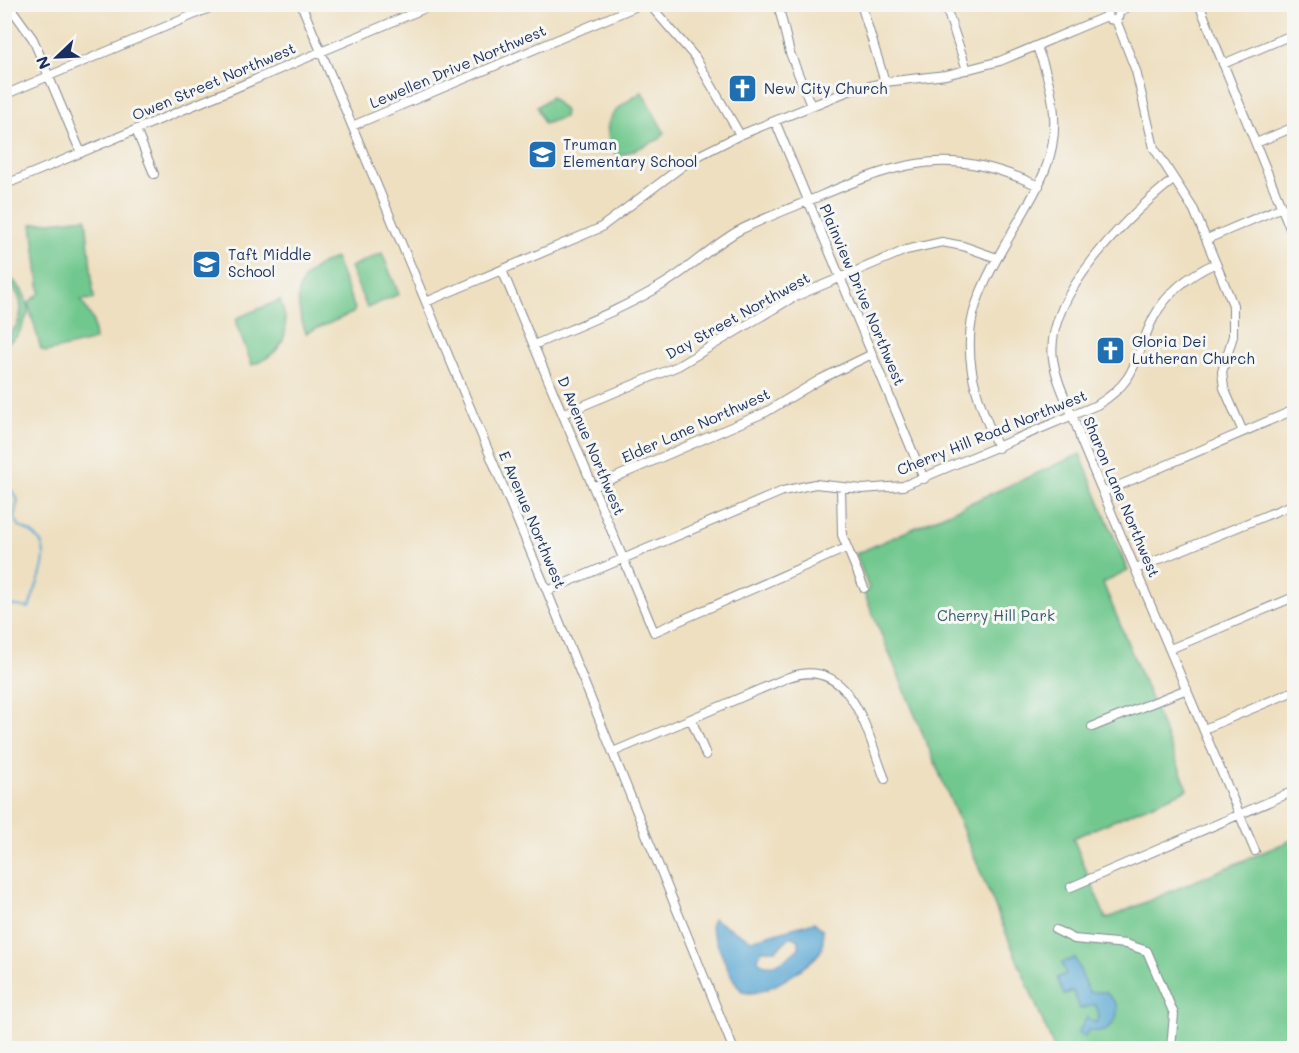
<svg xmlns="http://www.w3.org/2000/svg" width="1299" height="1053" viewBox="0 0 1299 1053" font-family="Mali,sans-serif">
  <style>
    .green { fill: #71c88e; stroke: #467c76; stroke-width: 1.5 }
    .water { fill: #5ba9d4; stroke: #3b6c99; stroke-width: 1.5; fill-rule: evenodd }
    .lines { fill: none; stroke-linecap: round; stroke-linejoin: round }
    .stream { stroke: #5ba9d4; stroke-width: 2 }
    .minor-casing { stroke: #84878f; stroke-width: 10 }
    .minor { stroke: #fff; stroke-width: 8 }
    .labels { text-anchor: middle; stroke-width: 6; stroke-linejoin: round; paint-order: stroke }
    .street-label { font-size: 15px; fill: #1b2f5e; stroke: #f6f6f2 }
    .poi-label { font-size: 15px; fill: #1b2f5e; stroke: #f6f6f2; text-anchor: start }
    .park-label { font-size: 15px; fill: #355d6c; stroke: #f6f6f2 }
  </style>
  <rect width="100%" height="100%" fill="#f6f6f2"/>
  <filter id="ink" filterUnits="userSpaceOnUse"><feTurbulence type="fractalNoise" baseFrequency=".0167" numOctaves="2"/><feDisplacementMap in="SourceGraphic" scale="12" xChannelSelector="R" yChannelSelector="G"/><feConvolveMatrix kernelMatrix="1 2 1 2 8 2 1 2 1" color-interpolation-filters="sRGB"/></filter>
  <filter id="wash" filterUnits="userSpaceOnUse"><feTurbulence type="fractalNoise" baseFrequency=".008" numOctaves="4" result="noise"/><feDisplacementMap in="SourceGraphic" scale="24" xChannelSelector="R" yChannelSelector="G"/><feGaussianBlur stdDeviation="1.35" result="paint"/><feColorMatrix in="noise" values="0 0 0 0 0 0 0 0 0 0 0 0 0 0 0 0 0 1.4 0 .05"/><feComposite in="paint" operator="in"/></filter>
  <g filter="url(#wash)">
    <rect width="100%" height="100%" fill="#eedfc0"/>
    <path class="green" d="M642,92L664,132L660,139L618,157C595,122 612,111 642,92Z
      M551,97L565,111L564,117L544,124L537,107Z
      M86,218L94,299L81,300L93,320L95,340L46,352L41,349L28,303L40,293L32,224Z
      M382,253L399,294L367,308L350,267Z
      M335,258L355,309L353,313L306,333C291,294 296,273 335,258Z
      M5,276C20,282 28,297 28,314L18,335L5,345V338C25,323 27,296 5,281Z
      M280,300C292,332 286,352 252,365L236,324L237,318Z
      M1080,454L1128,571L1103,583L1188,789L1073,838L1106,919L1294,839V1048H1054L864,593L869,589L856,554Z"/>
    <path class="water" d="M713,919L751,940L814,922L823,930C822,938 825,945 820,952C810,966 761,999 744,992C732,986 716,939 710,926ZM791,936L799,940V948C788,957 775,971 760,963L758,958L762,950H776Z
      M1075,958L1089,992H1106L1117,1005C1119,1023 1107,1035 1089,1030L1085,1037L1078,1033L1087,1017L1096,1023L1099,1014L1095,1004L1080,1009L1073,991L1064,995L1057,978L1066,974L1062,963Z"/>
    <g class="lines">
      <path class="stream" d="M4,479L18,500L14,517L20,527C62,543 38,576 29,608L4,604"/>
    </g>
  </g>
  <g filter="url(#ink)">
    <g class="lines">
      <defs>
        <path id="minor" d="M8,4L33,39L81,153
          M301,4L547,591L733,1048
          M649,4L695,57L740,135
          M778,4L790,53L811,106
          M861,4L885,82
          M945,4L967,70
          M1199,4L1294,238
          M1107 14a6 6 0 1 1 12 0a6 6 0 1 1-12 0Z
          M1119,11L1136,4
          M1116,20L1136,71L1154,148L1194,210L1233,305V336L1222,372L1224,388L1243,432
          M1223,64L1294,34
          M4,95L219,4
          M775,121L924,479
          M352,126L642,4
          M136,130L154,174
          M1256,143L1294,127
          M1174,179C1130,214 1044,296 1053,359C1057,388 1074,412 1081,441L1255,851
          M4,185L435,4
          M1207,239L1282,207
          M502,270L654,632L846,548
          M426,302L600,228L692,159L740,135L846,92L885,82L946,75L1000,61L1107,16
          M534,345C577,326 622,310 662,285C690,269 712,245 740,230C766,217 794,207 820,196C904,160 952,146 1039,186
          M563,414L678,366L792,298L906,250L942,242L963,246L997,258
          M998,448C983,412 968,379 970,339C970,314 980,292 991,270C1037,181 1079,153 1037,47
          M593,487L766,412L821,379L872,354
          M841,487L842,535L864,588
          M1104,492L1294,410
          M1136,569L1294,504
          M547,591L783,491L815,484L862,489L903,486L1097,405C1141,378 1133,357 1154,317C1168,291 1189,275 1216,263
          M1170,649L1294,597
          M691,719L706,755
          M1092,727L1187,689
          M1204,729L1294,691
          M613,752L789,677C853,655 867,735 885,779
          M1071,887L1294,791
          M1056,930L1074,939L1126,944L1147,951L1174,1014L1171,1048"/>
      </defs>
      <use href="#minor" class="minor-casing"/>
      <use href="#minor" class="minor"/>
    </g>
  </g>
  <defs>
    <symbol id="church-square" viewBox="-11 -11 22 22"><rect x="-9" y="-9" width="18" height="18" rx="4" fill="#1f6fb2" stroke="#f6f6f2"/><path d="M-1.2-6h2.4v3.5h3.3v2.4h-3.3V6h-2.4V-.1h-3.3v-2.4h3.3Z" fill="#fff"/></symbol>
    <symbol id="school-square" viewBox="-11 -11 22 22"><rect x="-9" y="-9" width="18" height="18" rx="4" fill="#1f6fb2" stroke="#f6f6f2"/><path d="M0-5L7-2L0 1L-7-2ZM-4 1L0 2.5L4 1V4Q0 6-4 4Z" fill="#fff"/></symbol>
  </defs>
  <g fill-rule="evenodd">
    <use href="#church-square" x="726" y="72" width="33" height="33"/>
    <use href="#school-square" x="526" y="138" width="33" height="33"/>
    <use href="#school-square" x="190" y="248" width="33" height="33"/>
    <use href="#church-square" x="1094" y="334" width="33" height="33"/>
  </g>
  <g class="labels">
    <g class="street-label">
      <text transform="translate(458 67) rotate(-23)" y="5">Lewellen Drive Northwest</text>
      <text transform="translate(214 82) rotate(-23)" y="5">Owen Street Northwest</text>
      <text transform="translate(862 295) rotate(67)" y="5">Plainview Drive Northwest</text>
      <text transform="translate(738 316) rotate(-29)" y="5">Day Street Northwest</text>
      <text transform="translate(696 426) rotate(-24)" y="5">Elder Lane Northwest</text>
      <text transform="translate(992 433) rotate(-22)" y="5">Cherry Hill Road Northwest</text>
      <text transform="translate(591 446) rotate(67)" y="5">D Avenue Northwest</text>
      <text transform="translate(1121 497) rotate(67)" y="5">Sharon Lane Northwest</text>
      <text transform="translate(532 520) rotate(67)" y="5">E Avenue Northwest</text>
    </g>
    <g class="poi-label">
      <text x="764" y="94">New City Church</text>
      <text x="563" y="150">Truman<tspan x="563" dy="17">Elementary School</tspan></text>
      <text x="228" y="260">Taft Middle<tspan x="228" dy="17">School</tspan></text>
      <text x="1132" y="347">Gloria Dei<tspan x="1132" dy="17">Lutheran Church</tspan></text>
    </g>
    <g class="park-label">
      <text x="996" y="621">Cherry Hill Park</text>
    </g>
  </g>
  <rect width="1299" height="1053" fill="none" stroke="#f6f6f2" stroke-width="24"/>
  <g transform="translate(57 57) rotate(247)" stroke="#f6f6f2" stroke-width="4.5" paint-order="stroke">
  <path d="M0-4.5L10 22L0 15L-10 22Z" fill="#1b2f5e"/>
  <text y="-9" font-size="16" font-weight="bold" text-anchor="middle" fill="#1b2f5e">N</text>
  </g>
</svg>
